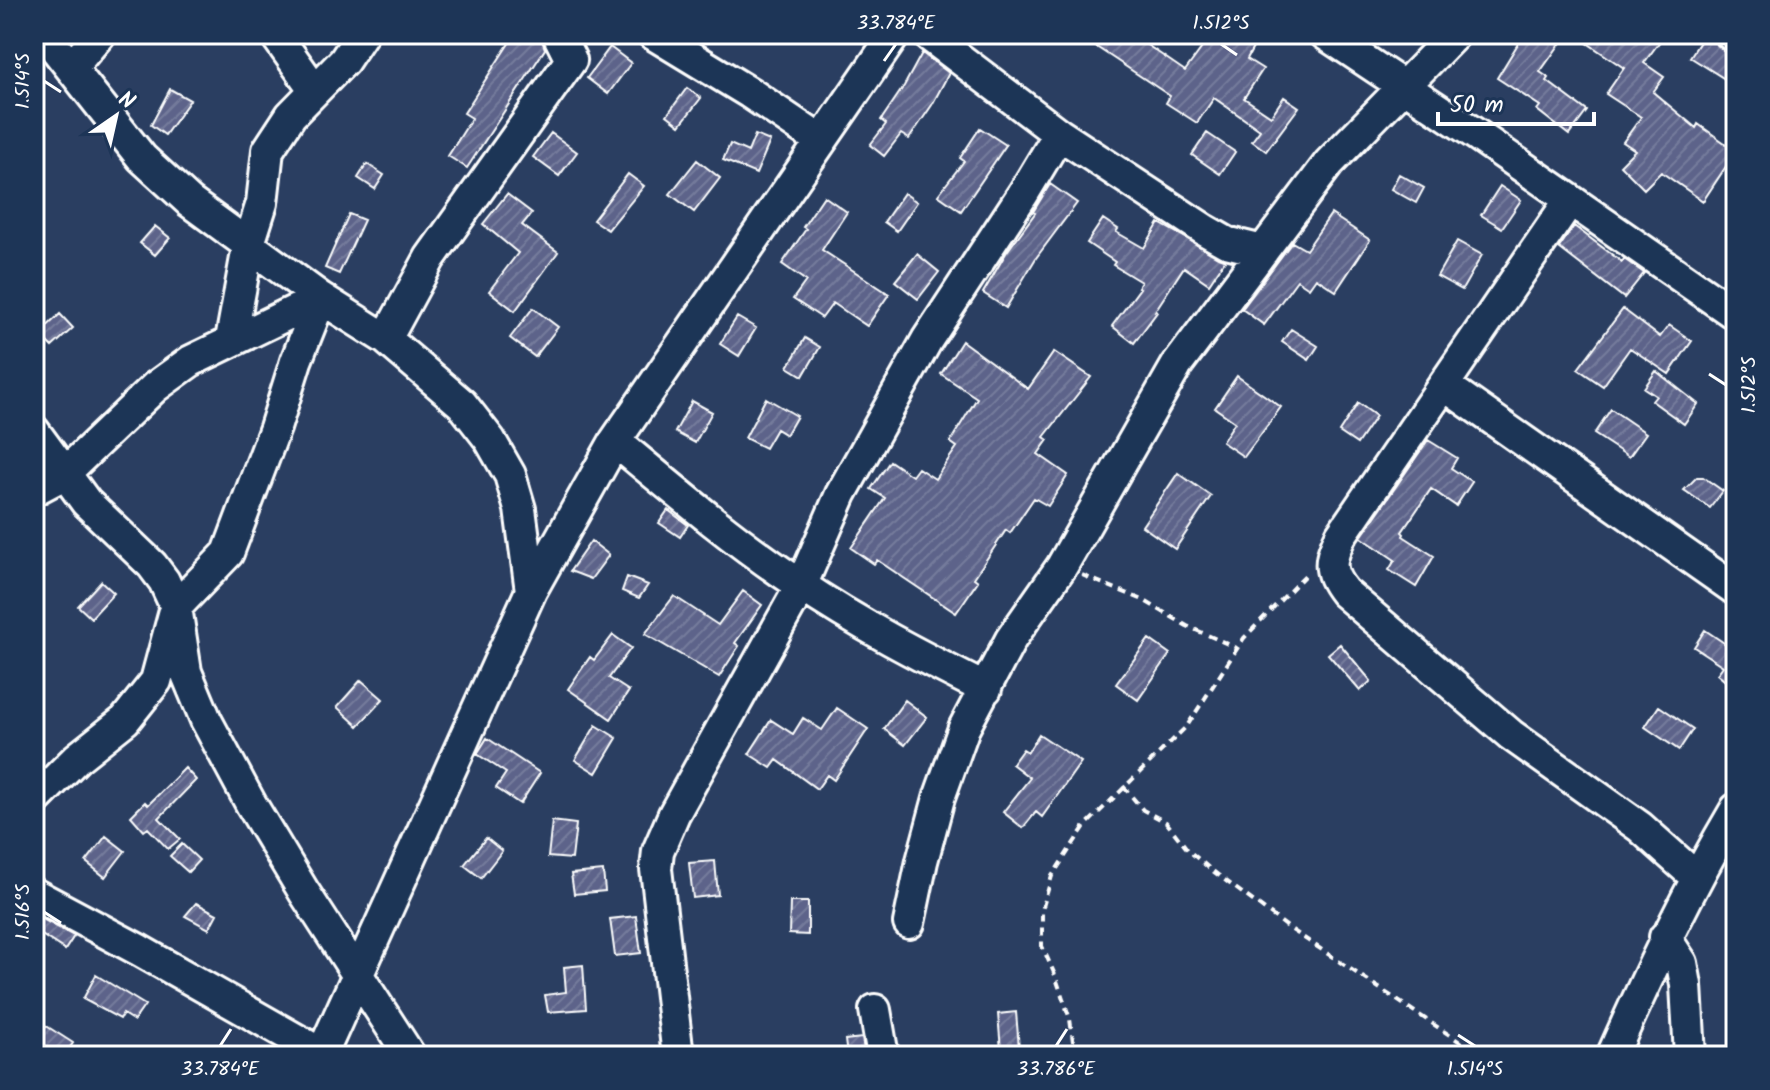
<svg xmlns="http://www.w3.org/2000/svg" width="1770" height="1090" viewBox="0 0 1770 1090" font-family="Kalam,sans-serif">
  <style>
    .building { fill: url(#building-hatch); stroke: #fff; stroke-width: 2 }
    .lines { fill: none; stroke-linecap: round; stroke-linejoin: round }
    .minor-casing { stroke: #fff; stroke-width: 36 }
    .path { stroke: #fff; stroke-width: 4; stroke-dasharray: 8 6; stroke-linecap: butt }
    .minor { stroke: #1d3557; stroke-width: 30 }
    .ticks { fill: none; stroke: #fff; stroke-width: 3 }
    .neatline { fill: none; stroke: #fff; stroke-width: 3 }
    .ticks-label { font-size: 20px; text-anchor: middle; fill: #fff }
  </style>
  <defs>
    <pattern id="building-hatch" width="6" height="6" patternUnits="userSpaceOnUse" patternTransform="scale(2)"><rect width="6" height="6" fill="#5d648a"/><path d="M-1 1l2-2M0 6l6-6M5 7l2-2" fill="none" stroke="#757b9c"/></pattern>
  </defs>
  <rect width="100%" height="100%" fill="#2a3e61"/>
  <filter id="ink" filterUnits="userSpaceOnUse"><feTurbulence type="fractalNoise" baseFrequency=".0125" numOctaves="2"/><feDisplacementMap in="SourceGraphic" scale="16" xChannelSelector="R" yChannelSelector="G"/><feConvolveMatrix kernelMatrix="1 2 1 2 8 2 1 2 1" color-interpolation-filters="sRGB"/></filter>
  <g filter="url(#ink)">
    <path class="building" d="M515,34H540L545,49L467,168L448,156L472,118L464,113Z
      M1077,34H1131L1185,71L1212,34H1239L1255,44L1247,59L1263,69L1244,98L1271,116L1284,97L1299,107L1266,151L1252,141L1260,130L1214,98L1197,123L1166,103L1170,96Z
      M1524,34H1567L1540,72L1549,78L1547,81L1587,111L1569,135L1537,110L1540,106L1497,78Z
      M1574,34H1649L1660,41L1644,63L1664,77L1653,92L1696,128L1698,124L1736,151V172L1727,165L1703,201L1661,172L1644,189L1620,165L1635,150L1623,142L1641,117L1606,94L1624,68Z
      M1705,34L1725,52L1736,56V61L1725,79L1690,57Z
      M610,47L631,63L608,94L587,78Z
      M922,53L949,73L932,105L909,139L901,134L884,156L870,145L886,124L881,120L904,86Z
      M687,88L701,98L680,125L667,115Z
      M170,89L190,100L165,135L151,125Z
      M980,128L1006,145L961,211L938,195L964,161L960,158Z
      M551,133L577,152L559,176L533,157Z
      M1207,133L1235,152L1220,174L1192,155Z
      M755,135L770,141L756,174L723,160L730,144L748,152Z
      M697,160L720,178L694,212L670,194Z
      M367,164L384,175L375,189L358,178Z
      M628,174L644,186L608,230L593,220Z
      M1399,174L1424,188L1416,203L1391,189Z
      M1050,184L1077,203L1036,258L1006,308L983,293L1006,253L1035,213L1033,212Z
      M1500,186L1521,200L1502,228L1481,215Z
      M904,193L917,202L897,231L884,222Z
      M507,194L532,213L522,225L558,252L515,311L489,291L518,253L483,224Z
      M824,196L847,212L822,250L889,294L867,326L833,303L822,318L793,299L806,281L782,264L806,229L803,227Z
      M349,214L364,220L339,274L325,268Z
      M1331,214L1370,240L1336,291L1316,278L1309,288L1297,280L1264,325L1242,309L1292,242L1306,250Z
      M1103,219L1118,229L1116,232L1144,248L1159,223L1225,260L1209,284L1184,267L1155,311L1157,312L1134,343L1112,326L1140,288L1138,287L1141,282L1113,265L1115,262L1087,243Z
      M155,226L170,238L155,255L140,243Z
      M1574,226L1622,262L1624,259L1644,273L1624,298L1559,248Z
      M1457,241L1482,255L1462,290L1437,276Z
      M917,254L939,272L918,299L895,281Z
      M533,308L558,327L535,357L510,338Z
      M1623,309L1660,337L1669,325L1692,341L1669,374L1630,348L1603,386L1578,369Z
      M60,314L73,328L52,347L39,334Z
      M737,317L756,328L739,356L720,344Z
      M1291,329L1318,346L1309,360L1282,342Z
      M805,338L820,347L803,376L788,367Z
      M962,341L1028,389L1054,352L1091,377L1044,437L1048,440L1038,454L1068,475L1048,506L1034,498L1010,533L1006,530L974,578L978,581L956,613L877,560L874,564L851,548L885,498L871,489L890,461L912,476L918,468L935,479L957,447L950,442L977,398L941,374Z
      M1656,371L1698,404L1684,424L1652,401L1656,396L1644,388Z
      M1237,376L1281,407L1244,457L1222,442L1235,422L1215,408Z
      M766,398L797,416L786,435L776,429L765,448L745,438Z
      M692,401L712,412L695,443L675,432Z
      M1358,403L1376,416L1357,444L1339,432Z
      M1611,409L1646,433L1629,457L1594,434Z
      M1428,440L1457,458L1451,468L1472,482L1456,506L1431,489L1402,532L1404,534L1403,536L1434,556L1416,587L1389,570L1395,560L1361,537Z
      M1178,473L1211,496L1175,549L1142,526Z
      M1697,477H1703L1723,491L1710,508L1684,490Z
      M668,510L688,525L680,537L659,523Z
      M591,541L609,555L591,579L570,571Z
      M627,577L648,585L639,598L622,591Z
      M101,581L114,593L91,618L78,606Z
      M743,591L762,605L735,643L739,646L719,677L645,634L674,596L718,625Z
      M1705,630L1736,651V690L1717,674L1723,666L1694,647Z
      M613,635L631,648L609,678L629,691L611,719L568,689L590,657L594,660Z
      M1149,639L1170,654L1138,700L1116,684Z
      M1340,644L1371,681L1360,691L1328,654Z
      M361,680L383,699L358,726L337,707Z
      M905,700L927,717L905,745L884,729Z
      M1659,706L1693,729L1679,750L1645,727Z
      M837,708L868,729L834,780L827,775L817,789L777,760L771,768L749,754L771,720L793,734L803,718L822,730Z
      M596,725L617,738L596,773L575,760Z
      M1039,734L1081,762L1042,817L1036,812L1023,828L1003,812L1030,778L1012,764L1023,749L1028,752Z
      M487,738L540,773L520,804L496,788L506,773L477,754Z
      M185,768L196,780L159,818L180,839L168,849L148,828L144,831L131,816L145,802L148,805Z
      M552,821L576,824L572,859L548,857Z
      M106,836L125,851L105,877L86,862Z
      M486,838L502,851L481,878L464,865Z
      M182,844L199,860L188,872L170,856Z
      M715,861L718,895L693,898L689,863Z
      M603,871L605,891L574,894L571,874Z
      M790,902H808V935L789,934Z
      M196,903L217,914L209,929L185,916Z
      M37,916L74,936L65,950L34,930Z
      M636,916L641,953L615,956L610,919Z
      M583,965L586,1009L548,1012L545,995L566,992L564,967Z
      M96,975L145,1005L134,1021L123,1014L120,1019L83,999Z
      M1016,1012L1019,1048L1001,1050L998,1014Z
      M34,1018L73,1043L65,1056H34Z
      M862,1038L865,1056H847L845,1040Z"/>
    <g class="lines">
      <defs>
        <path id="minor" d="M44,34L142,158L190,202L321,298L386,339L462,404L490,440L510,475L520,509L531,591
          M275,34L314,89
          M653,34L750,93L821,141
          M927,34L1059,134L1205,230L1226,242L1263,251
          M1325,34L1477,135L1736,315
          M1731,34L1736,38
          M72,67L100,34
          M1570,200L1341,535C1330,559 1326,570 1344,592L1511,735L1640,827L1696,877
          M386,339L430,258L571,60L558,34
          M231,340L248,247L262,203L268,150L291,115L344,61L362,34
          M1444,385L1736,590
          M34,431L86,502L152,565L164,581L176,607L186,672L206,720L251,804L304,892L410,1056
          M615,441C674,490 734,541 799,584C858,624 922,657 986,689
          M34,490L64,474L155,387L191,361L321,298
          M34,801L77,758L125,720L156,681L176,607L228,553L275,428L296,361L321,298
          M34,894L139,950L322,1054
          M909,923L922,861L939,798L964,728L1011,639L1062,566L1177,365L1329,163L1455,34
          M1665,937L1682,963L1686,985L1690,1056
          M875,1010L883,1056
          M321,1056L531,591L615,441L895,34
          M678,1056L656,869L658,851L674,814L801,586L841,494L927,340L1023,194L1059,134
          M1612,1056C1650,971 1688,890 1736,809"/>
      </defs>
      <use href="#minor" class="minor-casing"/>
      <path class="path" d="M1082,575L1143,600L1187,626L1237,648
        M1123,786L1143,810L1166,822L1188,850L1210,869L1289,928L1481,1056
        M1075,1056L1070,1019L1055,975L1042,946V910L1052,876L1085,826L1187,726L1244,638L1307,573"/>
      <use href="#minor" class="minor"/>
    </g>
  </g>
  <path class="ticks" d="M1221,44L1237,55M884,61L896,44M44,81L61,92M1709,374L1726,385M44,912L61,923M1458,1035L1475,1046M220,1046L231,1029M1056,1046L1067,1029"/>
  <rect width="1770" height="1090" fill="none" stroke="#1d3557" stroke-width="88"/>
  <g transform="translate(116 116) rotate(34)" stroke="#1d3557" stroke-width="6" paint-order="stroke">
  <path d="M0-6L14 30L0 20L-14 30Z" fill="#ffffff"/>
  <text y="-12" font-size="22" font-weight="bold" text-anchor="middle" fill="#ffffff">N</text>
  </g>
  <path d="M1438 112v12h156v-12" fill="none" stroke="#ffffff" stroke-width="4"/>
  <text x="1450" y="112" font-size="24" fill="#ffffff" stroke="#1d3557" stroke-width="6" paint-order="stroke">50 m</text>
  <rect x="44" y="44" width="1682" height="1002" class="neatline"/>
  <g class="ticks-label">
    <text x="896" y="29">33.784°E</text>
    <text x="1221" y="29">1.512°S</text>
    <text transform="translate(22 81) rotate(-90)" y="7">1.514°S</text>
    <text transform="translate(1748 385) rotate(-90)" y="7">1.512°S</text>
    <text transform="translate(22 912) rotate(-90)" y="7">1.516°S</text>
    <text x="220" y="1075">33.784°E</text>
    <text x="1056" y="1075">33.786°E</text>
    <text x="1475" y="1075">1.514°S</text>
  </g>
</svg>
